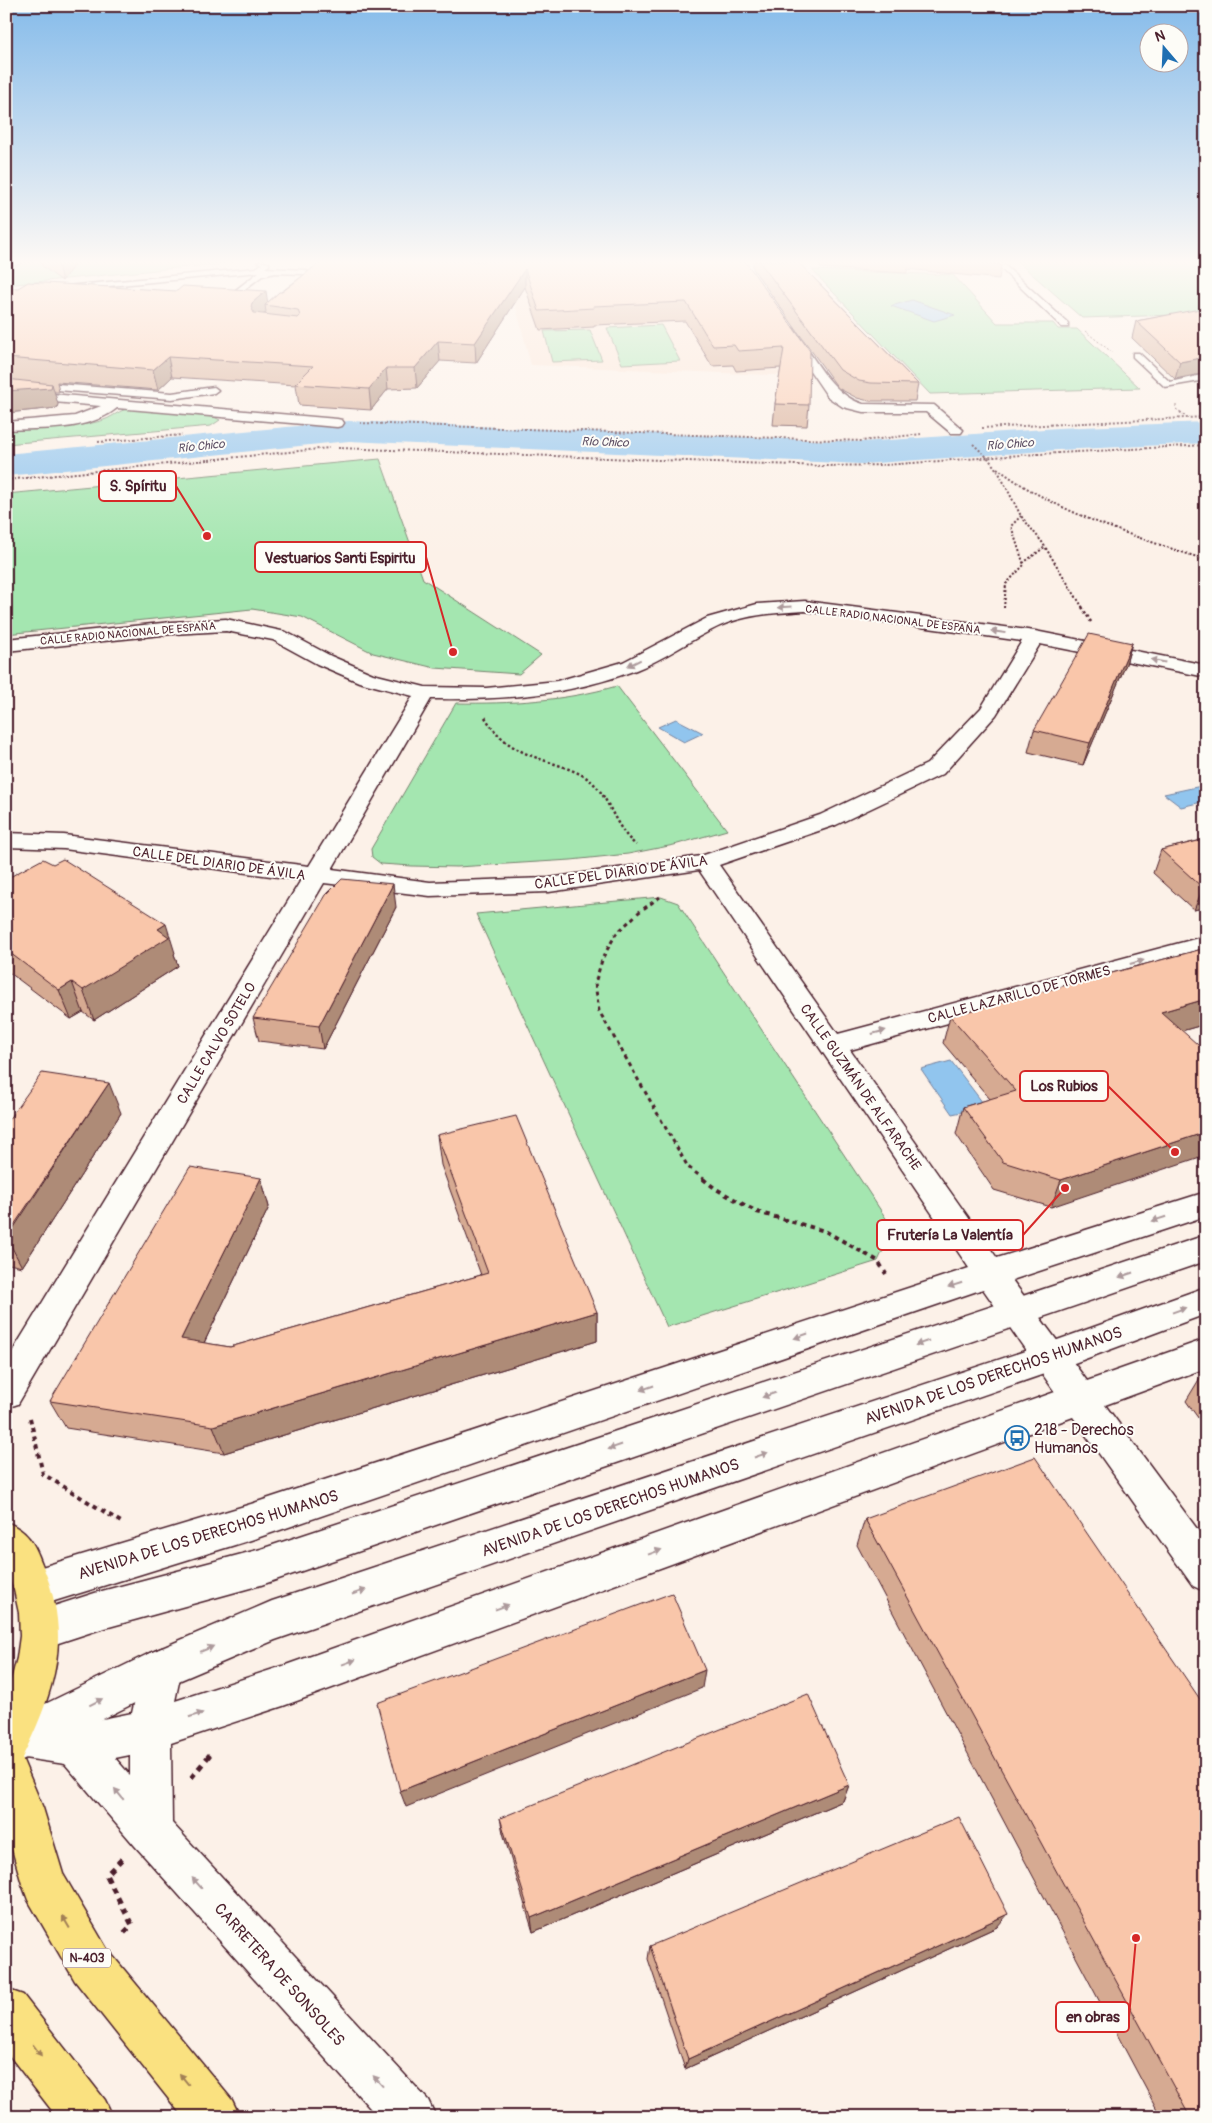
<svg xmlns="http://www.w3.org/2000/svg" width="1212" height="2123" viewBox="0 0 1212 2123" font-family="Pangolin,sans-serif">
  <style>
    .built { fill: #fbe4d5 }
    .green { fill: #a4e6b0; stroke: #77826e }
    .water { fill: #91c5ee; stroke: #7583a0 }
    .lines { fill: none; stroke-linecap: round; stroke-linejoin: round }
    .river { fill: #91c5ee; fill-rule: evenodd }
    .lane-casing { stroke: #4a1f2b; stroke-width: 3 }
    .street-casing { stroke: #4a1f2b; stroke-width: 3 }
    .secondary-casing { stroke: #4a1f2b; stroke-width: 3 }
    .highway-casing { stroke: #4a1f2b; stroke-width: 3 }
    .path-far5 { stroke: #4a1f2b; stroke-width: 1; stroke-dasharray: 2 2; stroke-linecap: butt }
    .path-far4 { stroke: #4a1f2b; stroke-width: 2; stroke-dasharray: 2 2; stroke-linecap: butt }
    .path-far3 { stroke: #4a1f2b; stroke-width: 2.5; stroke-dasharray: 2.5 2.5; stroke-linecap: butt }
    .path-far2 { stroke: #4a1f2b; stroke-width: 3; stroke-dasharray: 4 4; stroke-linecap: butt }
    .path-far1 { stroke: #4a1f2b; stroke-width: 4; stroke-dasharray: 4.5 4.5; stroke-linecap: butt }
    .path { stroke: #4a1f2b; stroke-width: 5; stroke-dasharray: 6 6; stroke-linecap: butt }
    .lane { fill: #fdfcf7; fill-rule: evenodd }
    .street { fill: #fdfcf7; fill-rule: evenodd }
    .secondary { fill: #fdfcf7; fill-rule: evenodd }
    .highway { fill: #fae180; fill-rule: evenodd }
    .wall { fill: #d6aa92; stroke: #4a1f2b }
    .shaded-wall { fill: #ae8b77; stroke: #4a1f2b }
    .building { fill: #f9c6aa; stroke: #4a1f2b }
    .oneway { fill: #ac999b }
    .oneway2 { fill: #a28056 }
    .labels { text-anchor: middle; stroke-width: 4; stroke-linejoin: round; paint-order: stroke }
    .far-street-label { font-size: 11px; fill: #4a1f2b; stroke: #fdfcf7 }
    .far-water-label { font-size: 12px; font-style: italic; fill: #5f5166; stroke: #fdfcf7 }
    .shield { fill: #fdfcf7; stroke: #806168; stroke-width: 1 }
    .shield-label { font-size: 12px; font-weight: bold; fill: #4a1f2b }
    .street-label { font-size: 14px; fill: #4a1f2b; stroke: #fdfcf7 }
    .near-street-label { font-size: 16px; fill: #4a1f2b; stroke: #fdfcf7 }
    .near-poi-label { font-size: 16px; fill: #4a1f2b; stroke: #fdfcf7; text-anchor: start }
    .leader { fill: none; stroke: #d62828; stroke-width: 2 }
    .callout-dot { fill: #d62828; stroke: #fdfcf7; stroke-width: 2 }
    .callout { fill: #fdfcf7; stroke: #d62828; stroke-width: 2 }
    .callout-label { font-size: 15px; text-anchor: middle; font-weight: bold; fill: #4a1f2b }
  </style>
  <rect width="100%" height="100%" fill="#fcf1e8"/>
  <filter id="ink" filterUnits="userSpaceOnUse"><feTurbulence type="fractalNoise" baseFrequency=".02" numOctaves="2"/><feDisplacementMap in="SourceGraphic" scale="10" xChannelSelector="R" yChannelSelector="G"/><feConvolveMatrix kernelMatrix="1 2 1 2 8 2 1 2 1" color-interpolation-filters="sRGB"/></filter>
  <g filter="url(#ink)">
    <path class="built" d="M504,261H719L797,376L531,365Z"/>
    <path class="green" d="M57,261H234L236,262L6,285V264Z
      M1017,261H1206V314L1082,318Z
      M812,270L953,275L997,323H1053L1058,329H1077L1140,388L930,394Z
      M661,325L680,361L622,364L607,328Z
      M590,330L602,360L552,362L544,331Z
      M126,409L214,417L220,420L211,426L6,444V431C37,428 71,429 101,421C111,418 117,412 126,409Z
      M380,459L423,579L541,655L519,674L435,668L373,653L302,617L252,609L6,634V494Z
      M617,686L727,830L674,845L628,854L571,860L457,867L412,866L381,864L372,857L371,849L456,703C510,704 564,701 617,686Z
      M661,897L678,903L893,1229L878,1261L667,1327L476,914Z"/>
    <path class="water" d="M912,300L955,315L934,321L891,306Z
      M676,719L703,733L684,742L658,727Z
      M1206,785V801L1181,807L1164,794Z
      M951,1061L986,1107L952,1114L921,1069Z"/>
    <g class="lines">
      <path class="river" d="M349,421L862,442L1058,428L1206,422V443L1058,450L862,464L349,441L6,476V454Z"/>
      <defs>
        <path id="lane" d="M257,261L269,263V265L265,268L305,270L316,276L300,290L296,288L308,276L303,274L275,273L262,276L233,298L241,302L237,304L224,299L259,272L66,290L62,288L66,286L256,268L262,264Z
          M993,261H1000L1068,323V327H1062Z
          M1133,353H1139L1170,382L1206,374V380L1165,387L1133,357Z
          M6,380L172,393L214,387L218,390L214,393L172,399L6,386Z"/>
        <path id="street" d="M789,327L793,328C812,354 831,395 863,404L934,405L963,430L961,433H951L926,412H863L843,407L828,397L783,331Z
          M6,390L337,419L342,420L344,423L342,426L337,427L117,408C88,432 41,428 6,430V422L75,416L101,406L6,398Z
          M805,601L1035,631L1206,665V677L1040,644L996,715L943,774L836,825L719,865L838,1034L1206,936V952L850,1050L997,1258L1206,1192V1216L1012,1280L1087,1381L1206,1339V1368L1105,1405L1206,1541V1592L1193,1586L1073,1417L283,1706L171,1743L172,1823L428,2100L436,2117H378L135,1846L65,1764L24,1758L9,1752C5,1742 5,1732 9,1722L24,1716L50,1720L65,1713L83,1723L132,1713L142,1668L148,1654L162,1648L176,1654L182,1668L175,1701L283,1666L1055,1392L983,1289L251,1540L35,1607L21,1601L16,1588L21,1575L35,1569L251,1504L969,1268L699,870L549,892L430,896L324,883L18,1404L6,1408V1362L301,880L64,849L6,847V833L64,835L309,866L413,696L359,682L317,664L273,640L226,631L172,634L6,651V639L172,622L226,619L286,632L331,656L373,674L425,687L486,688L557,681L623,662L707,618L757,604ZM805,611L1022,641L981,708L927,764L820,815L701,856L549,878L430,882L332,869L431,699C503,700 568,696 636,670C665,659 691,639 720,626C747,614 776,613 805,611ZM130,1755V1775L115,1758Z"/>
        <path id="secondary" d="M6,261H24L19,264L6,265Z
          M1206,1235V1261L261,1585L98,1630L40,1649L26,1643L20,1629L26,1615L98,1592L261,1549Z
          M1206,1287V1314L1050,1372L275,1640L176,1682L22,1760L6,1765V1723L148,1654L272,1601L1049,1343Z"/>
        <path id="highway" d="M6,1522C28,1531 34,1543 42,1564C73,1637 55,1690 22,1758L43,1808L63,1874L107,1949L232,2100L240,2117H183L75,1981L28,1900L22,1884L6,1828V1699L17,1658L20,1636L19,1613L14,1590L6,1570Z
          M6,1989L23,1995L105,2100L113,2117H57L6,2051Z"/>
      </defs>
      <use href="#lane" class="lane-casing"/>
      <use href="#street" class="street-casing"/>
      <use href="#secondary" class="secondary-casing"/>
      <use href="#highway" class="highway-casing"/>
      <path class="path-far5" d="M1085,331L1113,353
        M1176,405V409L1182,413"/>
      <path class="path-far4" d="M1180,412L1186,417
        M360,423L862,441L921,434
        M982,428L1206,417
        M98,442L182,435
        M973,444L988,458L999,473L1021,516L1042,542L1083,608
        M338,448L822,466L885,465L1021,455L1206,445
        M997,468C1058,514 1134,536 1206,560
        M6,480L329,448
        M1023,563L1045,547
        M1004,608L1006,584L1024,565L1011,526L1021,516"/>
      <path class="path-far3" d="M1082,607L1091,622
        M485,717C504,749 528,755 561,766C571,770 583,774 592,782C611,800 614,827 636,845"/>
      <path class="path-far2" d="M660,897L639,912L616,934L603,957L595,983L599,1011L688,1167L705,1180"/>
      <path class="path-far1" d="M703,1179L716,1189L757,1212L825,1231L878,1261L886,1274
        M30,1418L43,1474L121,1522"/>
      <path class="path" d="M191,1778L212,1752
        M122,1859L106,1875L132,1925L122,1935"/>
      <use href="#lane" class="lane"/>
      <use href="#street" class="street"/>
      <use href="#secondary" class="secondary"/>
      <use href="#highway" class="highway"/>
    </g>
    <path class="wall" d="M41,261H77L62,281L42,266Z
      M322,261H745L809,405L807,426L773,425L775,404L781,368L736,371L733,365L712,366L685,321L594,325V327L540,330L525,287L476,363L440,361L417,388L388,389L371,410L299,405L296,385L172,377L158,390L57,382L59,392H54L58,404L57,408L6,413V291L268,302Z
      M753,261H797L918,384L915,401H869L857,398L838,388L753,269Z
      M815,261H995L1001,265L999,279L907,269V273L821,268Z
      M1206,309V373L1175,379L1132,338L1136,321Z
      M1132,643L1126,664L1083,765L1028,752L1034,730Z
      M1206,839V907L1194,910L1153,873L1161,850Z
      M6,879L175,953L174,954L178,966L94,1020L83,1012L71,1019L6,970Z
      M396,907L323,1049L259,1041L253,1018Z
      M1206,948V1024L1181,1031L1051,1207L994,1190L956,1134L963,1107L990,1099L943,1043L950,1016Z
      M121,1113L22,1267L9,1264L6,1268V1123Z
      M437,1135L597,1312V1341L224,1453L66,1428L50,1401L261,1178L269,1207L204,1343L230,1347L481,1275L441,1165Z
      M1206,1368V1429L1186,1401Z
      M865,1519L1206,2117H1161L857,1545Z
      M849,1785L843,1801L533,1932L503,1833L500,1818Z
      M997,1927L685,2069L648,1959L650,1946Z"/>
    <path class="shaded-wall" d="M57,261H77L62,281Z
      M525,269V287L476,363L475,343Z
      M266,291L268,305H265L266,312L255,322L251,307L252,303Z
      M438,341L440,361L417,388L415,368Z
      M168,357L172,377L158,390L153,370Z
      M1206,357V373L1175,379L1180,362Z
      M386,368L388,389L371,410L369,389Z
      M52,384L58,404L57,408L6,413V391Z
      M1132,643L1126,664L1083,765L1090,743Z
      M393,884L396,907L323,1049L319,1026Z
      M1206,887V907L1194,910L1203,888Z
      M166,924L175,953L174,954L178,966L94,1020L83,990L158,929Z
      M72,982L83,1012L71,1019L59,990Z
      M1206,999V1024L1150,1040L1161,1012Z
      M109,1083L121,1113L22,1267L7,1238Z
      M1206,1132V1155L1051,1207L1061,1180Z
      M261,1178L269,1207L192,1368L181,1339Z
      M6,1260L9,1264L6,1268Z
      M597,1312V1341L224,1453L213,1426Z
      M705,1670L702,1688L406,1807L400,1791Z
      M849,1785L843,1801L533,1932L531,1918Z
      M1008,1914L997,1927L685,2069L688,2059Z"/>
    <path class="building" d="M322,261H745L810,351L809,405L775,404L784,348L738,351L734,345L713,346L686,302L593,306L594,308L539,311L525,269L475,343L438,341L415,368H386L369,389L295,384L313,366L168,357L153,370L6,358V291L12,288H18L28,282L177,291L183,286L266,291L252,303L251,307L254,313L298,318L300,316L298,310L265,305L279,292H282Z
      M759,261H797L918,384L871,383L859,381L840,370Z
      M967,261H995L1001,265Z
      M1200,309H1206V357L1180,362L1136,321Z
      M6,379L52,384L51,388L6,391Z
      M1089,634L1132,643L1090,743L1034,730Z
      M1206,839V887L1203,888L1161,850Z
      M43,859L53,864L63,859L166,924L158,929L169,937L83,990L72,982L59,990L6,950V879Z
      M342,879L393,884L319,1026L253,1018L326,895Z
      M1206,948V999L1161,1012L1206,1052V1132L1061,1180L1003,1162L963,1107L1016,1091L950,1016Z
      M42,1073L109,1083L6,1237V1123Z
      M516,1116L597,1312L213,1426L50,1401L190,1167L261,1178L181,1339L230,1347L488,1273L437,1135Z
      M1035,1457L1206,1708V2117H1190L865,1519Z
      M672,1593L705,1670L400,1791L377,1703Z
      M808,1694L849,1785L531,1918L500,1818Z
      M959,1817L1008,1914L688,2059L650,1946Z"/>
    <defs><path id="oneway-solid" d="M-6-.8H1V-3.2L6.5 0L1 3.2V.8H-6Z" transform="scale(1.25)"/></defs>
    <g class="oneway">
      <use href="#oneway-solid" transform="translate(785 607) rotate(177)"/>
      <use href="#oneway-solid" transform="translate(998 632) rotate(-172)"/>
      <use href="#oneway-solid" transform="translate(1158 661) rotate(-169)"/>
      <use href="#oneway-solid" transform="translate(634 663) rotate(154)"/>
      <use href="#oneway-solid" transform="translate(1137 962) rotate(-15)"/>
      <use href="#oneway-solid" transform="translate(879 1032) rotate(-15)"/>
      <use href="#oneway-solid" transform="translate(1159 1219) rotate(162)"/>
      <use href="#oneway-solid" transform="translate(1126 1275) rotate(161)"/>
      <use href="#oneway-solid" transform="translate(955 1285) rotate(162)"/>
      <use href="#oneway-solid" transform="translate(1179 1310) rotate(-20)"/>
      <use href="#oneway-solid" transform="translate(801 1336) rotate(161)"/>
      <use href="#oneway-solid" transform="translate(922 1343) rotate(161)"/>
      <use href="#oneway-solid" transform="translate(647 1388) rotate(161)"/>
      <use href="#oneway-solid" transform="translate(769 1395) rotate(161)"/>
      <use href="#oneway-solid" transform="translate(615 1447) rotate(161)"/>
      <use href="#oneway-solid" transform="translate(761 1455) rotate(-19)"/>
      <use href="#oneway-solid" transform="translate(655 1552) rotate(-20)"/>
      <use href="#oneway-solid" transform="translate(359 1592) rotate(-19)"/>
      <use href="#oneway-solid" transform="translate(502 1607) rotate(-20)"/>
      <use href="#oneway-solid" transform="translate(207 1649) rotate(-23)"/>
      <use href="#oneway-solid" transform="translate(349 1662) rotate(-20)"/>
      <use href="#oneway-solid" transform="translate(96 1702) rotate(-27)"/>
      <use href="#oneway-solid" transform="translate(196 1715) rotate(-18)"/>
      <use href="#oneway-solid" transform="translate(119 1794) rotate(-129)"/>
      <use href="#oneway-solid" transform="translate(197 1883) rotate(-132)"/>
      <use href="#oneway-solid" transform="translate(378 2081) rotate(-132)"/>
    </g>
    <g class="oneway2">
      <use href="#oneway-solid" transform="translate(66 1922) rotate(-120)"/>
      <use href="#oneway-solid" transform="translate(37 2050) rotate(53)"/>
      <use href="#oneway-solid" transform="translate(184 2079) rotate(-129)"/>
    </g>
  </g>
  <linearGradient id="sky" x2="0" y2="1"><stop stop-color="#85bbea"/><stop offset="0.47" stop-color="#fef9f5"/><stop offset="1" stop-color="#fef9f5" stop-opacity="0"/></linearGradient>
  <rect width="1212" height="558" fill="url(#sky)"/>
  <defs>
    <symbol id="bus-ring" viewBox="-11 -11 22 22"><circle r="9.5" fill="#fdfcf7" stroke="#1f6fb2" stroke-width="1.5"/><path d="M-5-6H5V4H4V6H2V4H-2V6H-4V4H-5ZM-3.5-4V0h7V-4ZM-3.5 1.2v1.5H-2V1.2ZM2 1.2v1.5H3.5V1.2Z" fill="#1f6fb2"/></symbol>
  </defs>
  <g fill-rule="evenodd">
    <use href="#bus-ring" x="1003" y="1424" width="28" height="28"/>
  </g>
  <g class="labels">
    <g class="far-street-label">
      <text transform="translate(893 619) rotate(7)" y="4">CALLE RADIO NACIONAL DE ESPAÑA</text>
      <text transform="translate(128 633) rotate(-5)" y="4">CALLE RADIO NACIONAL DE ESPAÑA</text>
    </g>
    <g class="far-water-label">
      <text transform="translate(605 442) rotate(2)" y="4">Río Chico</text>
      <text transform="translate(1010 444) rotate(-4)" y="4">Río Chico</text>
      <text transform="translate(201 446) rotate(-6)" y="4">Río Chico</text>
    </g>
    <rect class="shield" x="63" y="1948.5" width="48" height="19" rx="4"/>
    <g class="shield-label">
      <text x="87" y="1962">N-403</text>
    </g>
    <g class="street-label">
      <text transform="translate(219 863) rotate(8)" y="5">CALLE DEL DIARIO DE ÁVILA</text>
      <text transform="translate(621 872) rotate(-8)" y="5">CALLE DEL DIARIO DE ÁVILA</text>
      <text transform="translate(1019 994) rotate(-15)" y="5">CALLE LAZARILLO DE TORMES</text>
      <text transform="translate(216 1043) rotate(-59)" y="5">CALLE CALVO SOTELO</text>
      <text transform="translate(861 1087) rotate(55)" y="5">CALLE GUZMÁN DE ALFARACHE</text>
    </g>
    <g class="near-street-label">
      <text transform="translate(993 1375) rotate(-19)" y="6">AVENIDA DE LOS DERECHOS HUMANOS</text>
      <text transform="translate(610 1507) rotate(-19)" y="6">AVENIDA DE LOS DERECHOS HUMANOS</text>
      <text transform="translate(208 1534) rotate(-17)" y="6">AVENIDA DE LOS DERECHOS HUMANOS</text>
      <text transform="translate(280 1974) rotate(48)" y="6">CARRETERA DE SONSOLES</text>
    </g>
    <g class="near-poi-label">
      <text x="1034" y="1435">218 - Derechos<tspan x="1034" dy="18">Humanos</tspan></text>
    </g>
  </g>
  <path class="leader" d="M207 536L176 486M453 652L426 557M1175 1152L1108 1086M1065 1188L1023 1235M1136 1938L1129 2017"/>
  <g class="callout-dot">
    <circle cx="207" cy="536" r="5"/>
    <circle cx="453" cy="652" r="5"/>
    <circle cx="1175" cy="1152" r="5"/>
    <circle cx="1065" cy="1188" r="5"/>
    <circle cx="1136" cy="1938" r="5"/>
  </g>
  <g class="callout">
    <rect x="99" y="471" width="77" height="30" rx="5"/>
    <rect x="255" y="542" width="171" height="30" rx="5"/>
    <rect x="1020" y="1071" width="88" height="30" rx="5"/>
    <rect x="877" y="1220" width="146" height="30" rx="5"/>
    <rect x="1056" y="2002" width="73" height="30" rx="5"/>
  </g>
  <g class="callout-label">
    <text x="138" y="491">S. Spíritu</text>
    <text x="340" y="563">Vestuarios Santi Espiritu</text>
    <text x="1064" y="1091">Los Rubios</text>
    <text x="950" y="1240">Frutería La Valentía</text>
    <text x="1093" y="2022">en obras</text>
  </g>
  <rect width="1212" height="2123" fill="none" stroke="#fdfcf7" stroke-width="25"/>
  <rect x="12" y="12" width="1187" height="2098" fill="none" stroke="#4a1f2b" stroke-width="2" filter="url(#ink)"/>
  <g transform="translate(1164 48) rotate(341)"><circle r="24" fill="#fdfcf7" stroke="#b5a4a5"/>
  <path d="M0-4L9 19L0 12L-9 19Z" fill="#1f6fb2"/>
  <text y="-8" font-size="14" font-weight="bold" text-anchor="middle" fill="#4a1f2b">N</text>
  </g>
</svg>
